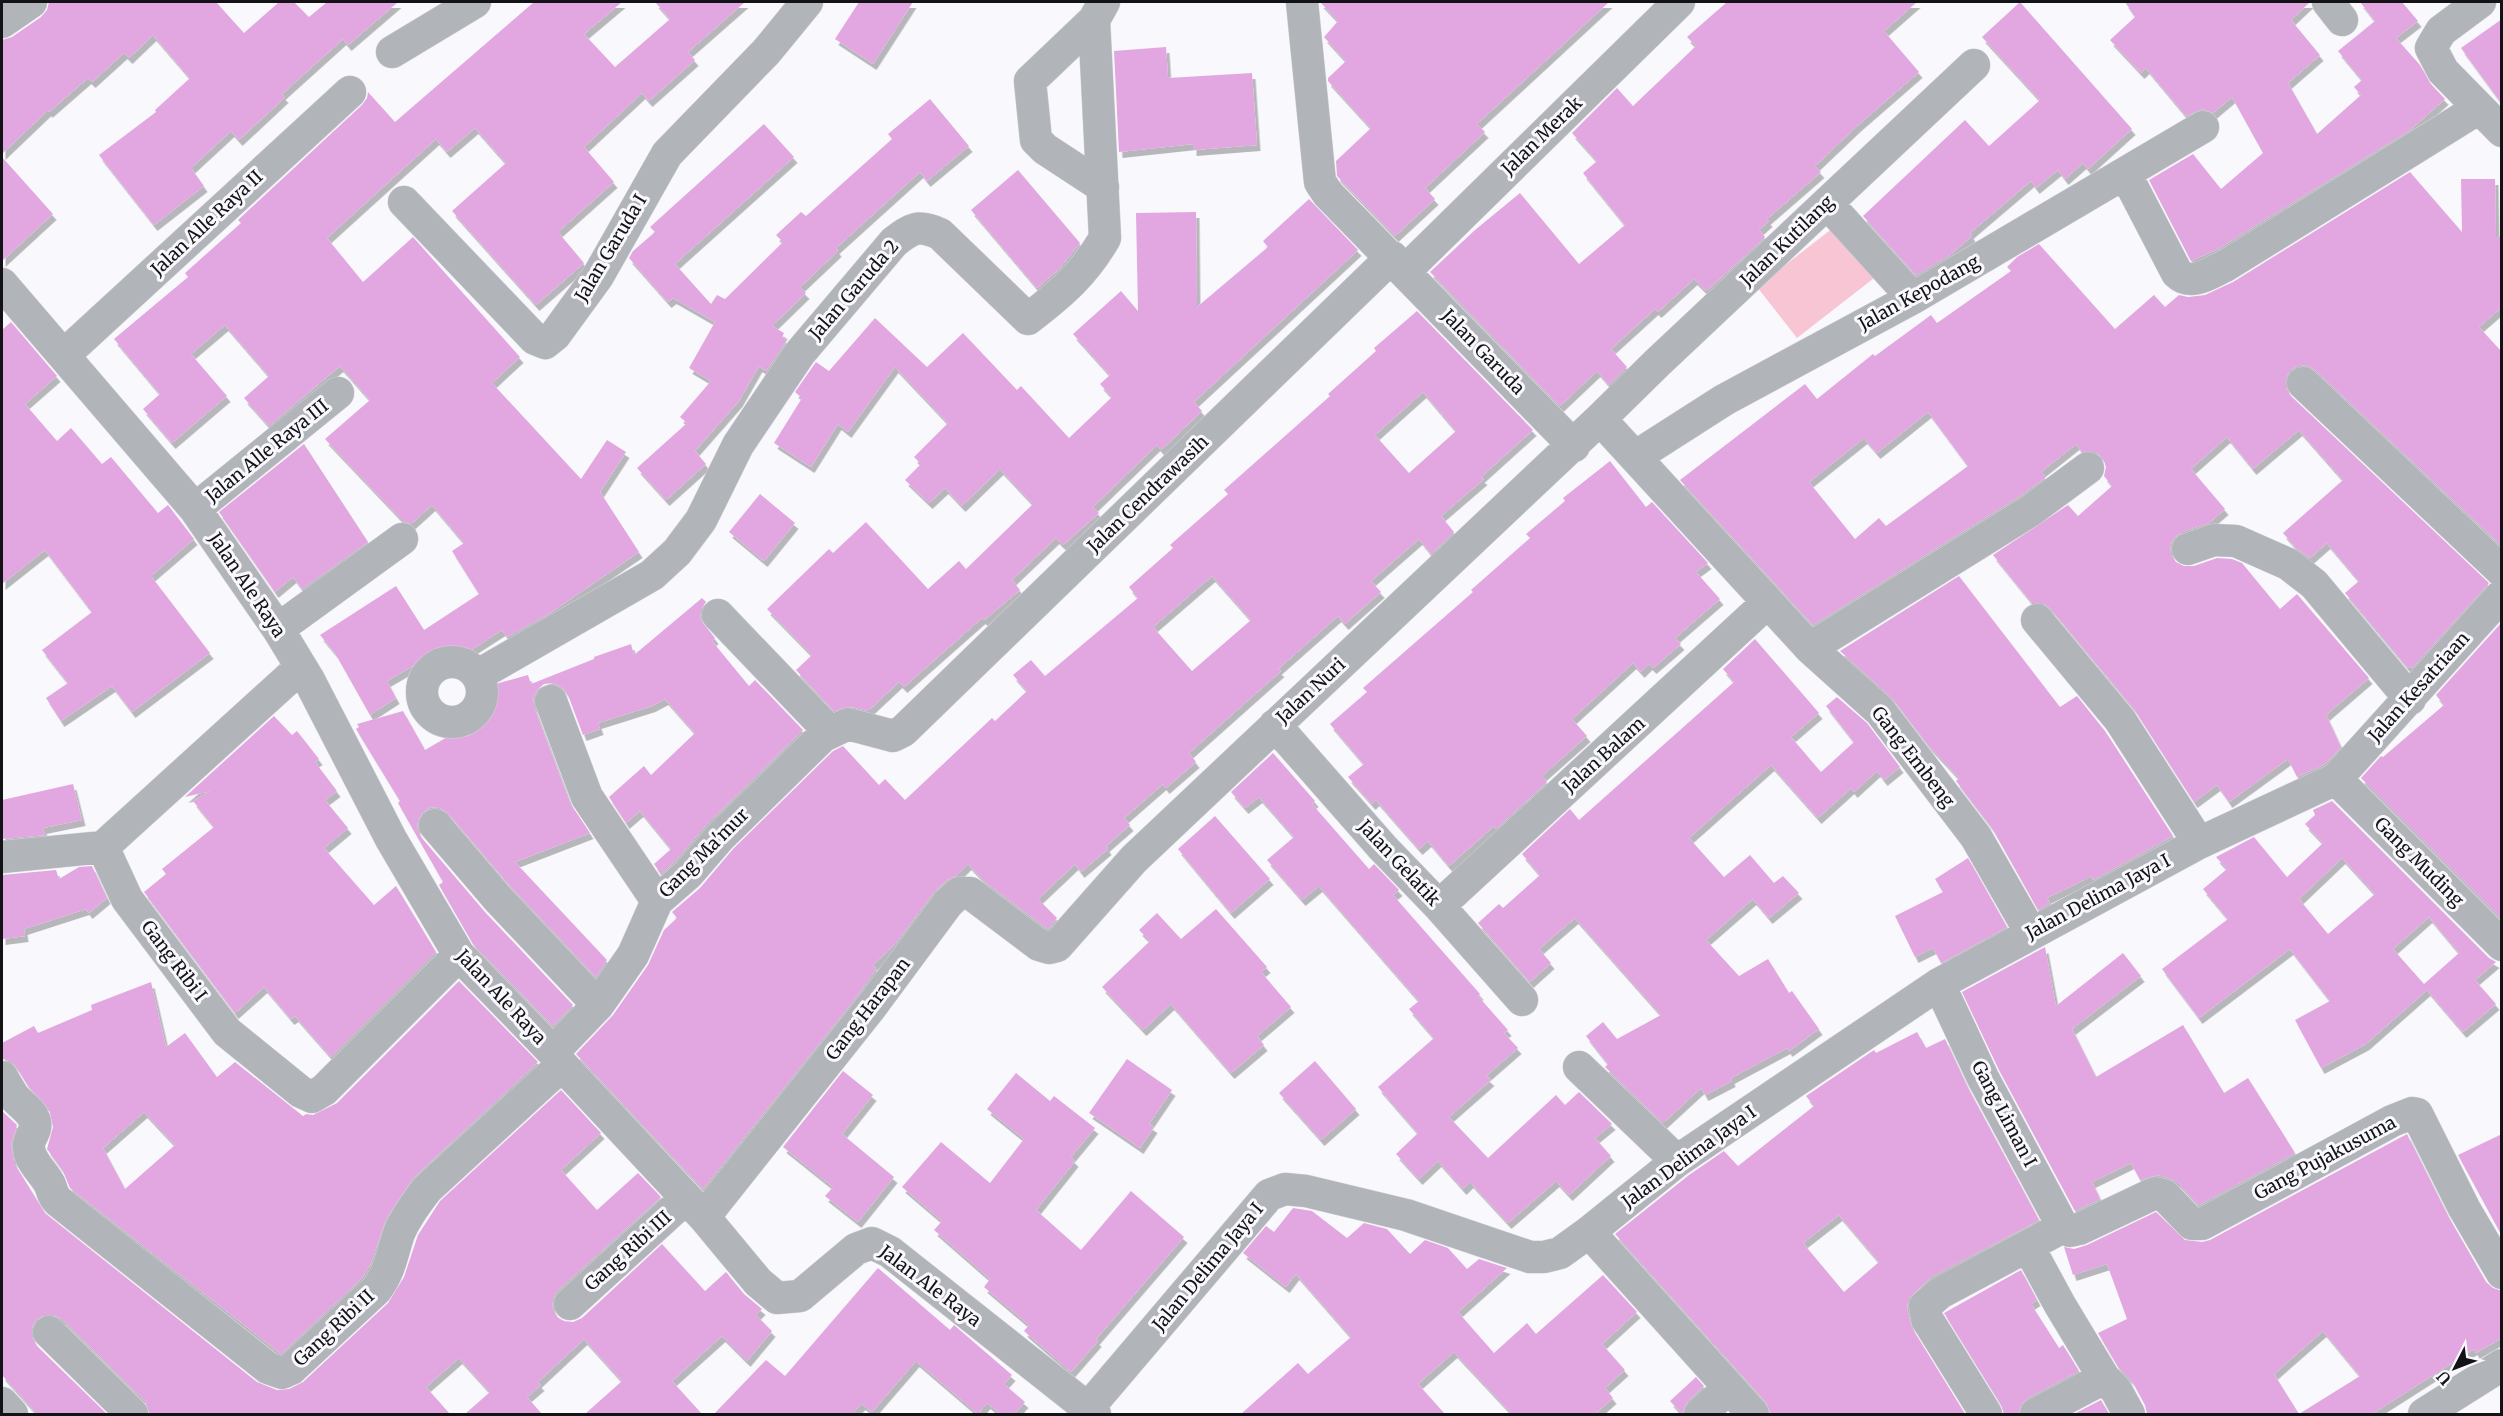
<svg xmlns="http://www.w3.org/2000/svg" width="2503" height="1416" viewBox="0 0 2503 1416" font-family="Merriweather,serif">
  <style>
    .green { fill: #f7c5d4 }
    .building { fill: #e2a7e1; fill-rule: evenodd; filter: url(#shadow) }
    .lines { fill: none; stroke-linecap: round; stroke-linejoin: round }
    .street-casing { stroke: #d4d3d8; stroke-width: 33 }
    .street { stroke: #b1b4b9; stroke-width: 32 }
    .labels { text-anchor: middle; stroke-width: 6; stroke-linejoin: round; paint-order: stroke }
    .street-label { font-size: 18px; fill: #131217; stroke: #f9f8fd }
  </style>
  <defs>
    <filter id="shadow"><feDropShadow dx="3.5" dy="6" stdDeviation="0" flood-color="#0004"/></filter>
  </defs>
  <rect width="100%" height="100%" fill="#f9f8fd"/>
  <path class="green" d="M1838,224L1878,275L1797,338L1757,287Z"/>
  <path class="building" d="M49,2H216L244,33L279,2H294L309,17L327,2H398L348,45L343,39L282,94L285,97L239,140L231,131L191,168L204,186L154,225L99,155L156,112L155,110L190,78L153,35L129,58L124,53L92,82L88,78L49,112L48,110L2,154V40L12,37L41,17L47,10Z
    M534,2H622L584,34L615,67L670,19L655,2H745L688,52L695,60L649,101L642,93L584,147L614,182L558,232L584,263L536,305L452,211L506,163L475,128L447,152L436,139L327,238L363,282L413,237L520,357L492,383L581,479L607,440L626,452L600,492L639,552L550,613L507,637L502,630L457,659L449,645L387,681L396,698L370,715L335,653L320,635L396,586L424,630L479,594L452,551L464,543L432,505L411,524L403,521L325,439L370,400L340,366L269,426L244,398L269,376L225,325L191,354L227,396L172,443L143,409L160,394L114,339L188,277L185,273L241,223L238,220L362,105L367,98L368,92L395,122Z
    M859,2H913L873,64L835,39Z
    M1320,2H1609L1477,124L1485,132L1425,188L1435,199L1395,236L1337,176L1336,161L1371,128L1328,81V78L1346,61L1324,37L1338,21Z
    M1727,2H1917L1884,31L1919,72L1857,126L1815,166L1821,172L1767,219L1769,221L1759,230L1765,237L1735,265L1706,291L1694,279L1658,312L1655,309L1611,349L1627,367L1609,385L1597,371L1560,406L1430,272L1475,230L1520,193L1579,264L1625,225L1583,173L1597,161L1572,133L1617,88L1633,106L1696,46L1687,37Z
    M2020,2L2132,129L2088,169L2083,163L2065,179L2058,170L2036,188L2031,181L1970,233L1972,236L1950,255L1916,275L1863,216L1965,120L1989,146L2040,100L1982,37Z
    M2125,2H2310L2291,20L2320,55L2288,83L2317,134L2361,95L2354,87L2362,80L2338,51L2375,21L2360,2H2402L2418,21L2396,38L2420,65L2430,83L2445,99L2410,130L2216,250L2191,261L2149,180L2193,154L2221,189L2263,153L2232,97L2213,113L2202,109L2186,116L2146,68L2141,73L2110,40L2135,17Z
    M2502,19V104L2461,48Z
    M1166,47L1168,78L1252,73L1257,145L1193,150V144L1119,152L1114,51Z
    M930,99L969,146L927,181L920,172L836,248L838,251L800,287L806,293L772,326L784,333L782,337L787,340L766,371L759,366L739,401L695,451L706,464L666,500L637,468L687,423L680,417L711,381L689,368L715,322L673,298L668,302L629,258L633,251L655,232L650,227L764,124L794,157L675,264L711,304L717,295L725,299L783,242L776,235L801,212L806,216L892,139L888,134Z
    M2,157L53,214L2,261Z
    M1018,170L1080,243L1059,269L1037,288L971,210Z
    M2410,172L2462,232L2461,179H2495L2496,239L2502,234V307L2479,327L2502,352V546L2315,370L2307,365L2298,366L2290,370L2286,378V388L2291,396L2489,583L2412,668L2411,666L2408,668L2345,593L2359,581L2327,543L2310,558L2296,548L2283,533L2343,480L2299,430L2253,469L2227,437L2191,469L2225,509L2209,523L2182,532L2174,538L2170,546L2171,555L2176,562L2184,566H2194L2217,558L2232,559L2242,563L2280,609L2297,594L2369,678L2326,715L2341,747L2325,764L2297,777L2288,759L2229,802L2217,785L2194,802L2134,709L2051,609L2043,603H2032L1993,555L2068,505L2078,516L2112,486L2104,476L2106,467L2103,458L2096,452H2082L2076,444L2041,472L2046,477L2020,496L1813,625L1680,480L1805,384L1817,399L1873,354L1875,356L1931,315L1937,323L2011,271L2007,267L2017,257L2039,244L2115,329L2154,295L2165,307L2179,295L2188,297L2205,295L2233,282ZM1928,412L1968,466L1886,526L1879,518L1855,539L1809,482L1864,438L1877,453Z
    M1309,199L1358,250L1194,402L1202,411L1161,450L1157,445L1093,507L1099,513L1063,545L1056,538L1012,580L1020,590L984,620L982,618L904,687L899,682L868,711L852,707L834,711L796,670L812,655L767,609L829,549L833,553L866,522L928,589L959,561L966,569L1033,504L1000,469L962,506L945,488L929,503L905,480L921,464L914,457L948,423L895,367L848,432L838,424L811,467L774,443L802,398L795,392L816,362L829,371L875,318L927,367L963,333L1017,390L1021,386L1069,438L1112,397L1100,384L1110,375L1073,334L1121,291L1138,311L1136,213L1196,212L1197,307L1268,247L1263,241Z
    M1417,311L1533,430L1481,477L1484,479L1441,516L1454,532L1431,554L1419,539L1371,581L1381,592L1345,624L1338,616L1278,669L1281,671L1189,753L1196,762L1166,788L1163,784L1124,818L1130,825L1106,846L1108,849L1081,872L1075,864L1038,899L1057,918L1048,929L985,882L968,864L956,876L947,880L934,892L895,944L873,965L876,969L857,996L703,1189L576,1054L613,1015L648,965L664,930L677,918L672,912L700,888L733,849L833,751L843,746L879,785L885,779L905,800L992,718L995,721L1027,691L1013,675L1031,660L1045,676L1138,598L1129,587L1173,548L1170,545L1228,494L1224,490L1330,396L1328,394L1376,351L1374,348ZM1423,392L1456,431L1409,473L1375,435ZM1212,576L1251,620L1192,671L1153,627Z
    M11,322L57,376L25,404L57,441L71,428L102,464L111,457L158,513L168,505L194,539L151,576L210,653L132,712L112,686L61,721L46,698L68,683L42,650L92,612L45,550L2,584V330Z
    M304,444L368,542L302,589L293,577L275,592L219,512Z
    M1610,461L1646,507L1652,502L1708,563L1696,572L1720,599L1675,638L1681,644L1653,668L1649,664L1641,672L1633,663L1572,719L1587,736L1542,776L1547,782L1496,829L1494,826L1449,866L1428,841L1419,849L1376,800L1372,804L1348,777L1364,764L1330,724L1367,692L1363,688L1473,592L1471,590L1530,538L1526,534L1565,501L1563,498Z
    M760,494L795,523L764,561L729,532Z
    M1959,576L2060,707L2077,696L2105,731L2173,836L2093,880L2092,876L2047,898L2050,903L2038,910L1992,828L1956,781L1959,778L1928,745L1892,698L1840,651Z
    M702,598L706,602L701,609L700,619L715,638L712,641L749,686L755,680L803,730L707,824L675,861L661,874L654,864L671,849L640,811L626,823L609,797L644,766L651,775L695,733L665,699L652,706L598,723L600,729L583,735L568,695L562,687L553,683L544,684L538,689L533,697L534,707L570,803L590,833L515,862L607,960L596,977L512,888L448,813L440,808L431,807L423,812L418,820L417,829L421,837L485,912L573,1005L553,1026L473,944L439,885L443,882L398,803L400,801L356,729L359,727L357,724L403,711L425,750L495,709L490,689L499,683L528,675L531,684L594,659V657L631,644L634,655Z
    M2502,622V919L2361,778L2381,756L2383,757L2444,705L2436,695Z
    M1755,639L1819,713L1791,737L1821,772L1854,742L1826,706L1837,697L1867,723L1900,767L1884,780L1877,771L1854,792L1851,788L1818,818L1771,765L1689,838L1724,877L1750,855L1774,883L1783,876L1799,893L1769,918L1753,899L1706,940L1739,976L1768,959L1789,993L1792,991L1819,1029L1789,1051L1787,1048L1731,1078L1732,1081L1705,1095L1701,1088L1663,1123L1605,1067L1608,1064L1586,1036L1603,1022L1617,1039L1661,1015L1575,918L1539,949L1551,963L1530,982L1478,923L1499,904L1503,908L1540,875L1522,854L1570,809L1579,820L1734,682L1723,669Z
    M274,716L292,735L297,731L319,759L315,762L337,791L325,800L348,828L324,848L374,905L396,886L436,952L331,1057L295,1016L291,1019L264,987L235,1013L144,892L166,874L162,869L214,827L193,801L210,791L185,797Z
    M1273,753L1315,801L1312,804L1369,869L1374,864L1399,890L1393,895L1480,994L1478,996L1508,1030L1504,1033L1518,1048L1486,1076L1491,1080L1449,1117L1488,1158L1556,1095L1565,1105L1579,1092L1612,1124L1595,1138L1611,1156L1569,1195L1556,1181L1508,1223L1470,1182L1463,1189L1438,1161L1419,1179L1396,1154L1418,1133L1378,1087L1434,1038L1409,1009L1419,1001L1319,886L1302,900L1267,860L1294,837L1259,797L1245,808L1231,792Z
    M73,784L82,820L43,828L45,835L2,839V800Z
    M2332,801L2489,958L2496,962L2475,980L2496,1004L2463,1032L2427,990L2366,1044L2321,1068L2295,1020L2330,1001L2290,949L2199,1018L2162,969L2228,919L2203,889L2227,869L2216,857L2254,837L2287,877L2323,843L2305,824L2315,815L2313,810ZM2342,858L2375,894L2328,934L2299,899ZM2429,917L2459,953L2424,984L2393,949Z
    M1215,816L1270,879L1231,913L1178,849Z
    M1968,858L2007,927L1941,963L1933,948L1915,957L1895,916L1943,892L1935,879Z
    M92,866L107,898L89,913L86,909L24,929L25,936L2,939V875L56,870L59,879L79,867Z
    M1216,909L1267,967L1261,972L1291,1007L1257,1036L1264,1045L1231,1073L1171,1004L1143,1030L1102,987L1150,941L1139,930L1157,913L1181,939Z
    M2045,947L2056,1006L2123,953L2141,976L2072,1029L2096,1077L2183,1025L2224,1093L2248,1078L2295,1153L2199,1205L2177,1182L2169,1178L2158,1175L2140,1180L2131,1163L2092,1182L2100,1199L2075,1211L1999,1070L1962,992Z
    M459,981L538,1062L413,1178L386,1219L371,1263L362,1278L281,1354L70,1188L63,1171L47,1149L53,1127L49,1109L28,1086L17,1068L11,1061L2,1059V1043L34,1026L38,1033L92,1010L91,1005L151,982L166,1047L185,1033L217,1077L235,1062L303,1116L306,1114L313,1115L337,1103ZM144,1112L175,1145L125,1189L103,1148Z
    M1917,1032L1926,1048L1945,1039L1967,1086L2039,1220L1931,1277L1908,1299L1907,1309L1912,1328L1965,1414H1770L1766,1402L1615,1234L1689,1175L1724,1151L1738,1166L1814,1106L1806,1096L1874,1050L1876,1053ZM1839,1215L1879,1262L1844,1292L1803,1243Z
    M1127,1059L1172,1090L1149,1124L1154,1127L1140,1148L1089,1113Z
    M1315,1061L1356,1109L1321,1140L1279,1093Z
    M843,1071L873,1095L842,1134L894,1177L858,1222L825,1196L833,1187L783,1147Z
    M1016,1073L1050,1101L1054,1096L1095,1128L1071,1157L1075,1161L1036,1210L1081,1250L1131,1191L1184,1237L1096,1339L1098,1341L1071,1372L1024,1331L1029,1325L984,1287L990,1279L934,1230L942,1221L902,1187L941,1142L990,1183L1024,1139L987,1109Z
    M561,1090L601,1133L561,1170L597,1210L638,1173L661,1197L557,1291L553,1299L552,1307L557,1317L564,1321L573,1322L582,1318L662,1244L705,1291L726,1272L744,1294L762,1309L756,1315L772,1331L747,1361L722,1336L672,1381L702,1414H585L622,1381L584,1339L538,1382L541,1385L527,1397L542,1414H465L490,1392L459,1358L426,1387L450,1414H149L145,1401L62,1319L53,1315H44L36,1320L32,1328V1337L36,1345L107,1414H37L2,1375V1111L17,1125L11,1144L14,1163L45,1213L257,1382L277,1390L289,1389L303,1382L388,1303L404,1277L418,1235L440,1201Z
    M2407,1134L2448,1216L2486,1282L2493,1288L2502,1291V1338L2476,1353L2474,1349L2372,1414H2147L2145,1405L2132,1381L2118,1367L2098,1333L2127,1319L2107,1264L2073,1275L2064,1247L2074,1249L2087,1245L2156,1212L2185,1240L2202,1242L2210,1240ZM2323,1331L2360,1376L2299,1414L2274,1374Z
    M2502,1134V1236L2458,1155Z
    M1293,1208L1312,1211L1347,1238L1364,1223L1387,1229L1410,1254L1425,1240L1448,1248L1467,1269L1479,1259L1507,1268L1458,1312L1494,1353L1527,1323L1536,1334L1603,1275L1637,1312L1602,1344L1625,1370L1605,1388L1613,1398L1595,1414H1512L1454,1352L1418,1384L1445,1414H1241L1298,1363L1308,1374L1351,1337L1296,1274L1286,1287L1243,1253L1266,1226L1274,1232Z
    M878,1268L950,1330L954,1325L1012,1375L1004,1384L1025,1402L1014,1414H1000L987,1403L978,1414L916,1361L872,1412L862,1404L852,1414H714L766,1360L785,1376Z
    M2021,1270L2037,1300L2031,1304L2059,1348L2063,1345L2079,1371L2028,1398L2021,1405L2018,1414H2004L2001,1405L1944,1313Z
    M1696,1377L1704,1386L1688,1401L1682,1414L1670,1401Z
    M2101,1400L2109,1414H2074Z"/>
  <g class="lines">
    <defs>
      <path id="street" d="M1302,2L1320,182L1328,194L1574,446
        M2328,2L2342,20
        M2480,2L2441,31L2431,48L2443,71L2502,131
        M1094,20L1030,81L1036,140L1045,149L1103,187
        M2,22L31,2
        M392,52L475,2
        M2125,173L2177,273C2191,287 2210,273 2225,266L2479,108
        M404,202L535,339L545,343L555,335L598,276L667,154L766,52L807,2
        M1827,203L1913,298
        M1405,271L1679,2
        M2,284L195,509L278,629L309,680L391,839L459,955L553,1052L562,1065L704,1217L758,1282L777,1298L800,1296L856,1249L872,1243L890,1252L1095,1414
        M64,355L350,92
        M2303,383L2502,571
        M1600,419L1657,363L1974,65
        M1635,457L1724,400L1913,298L2203,127
        M195,509L338,393
        M2188,549L2214,540L2236,541L2288,564L2314,584L2410,699
        M718,615L830,732
        M2037,620L2120,720L2199,843
        M278,629L402,539
        M1810,648L2030,511L2088,468
        M422 692a30 30 0 1 1 60 0a30 30 0 1 1-60 0Z
        M300,668L103,847L127,899L227,1032L301,1092L312,1097L324,1090L459,955
        M478,675L652,575L677,552L701,520L738,445L800,353L894,242C912,228 918,224 940,234L1028,319C1062,293 1084,274 1105,238L1094,20L1104,2
        M551,701L587,797L657,901
        M1275,725L1383,848L1439,906L1522,1000
        M2336,779L2502,945
        M435,825L499,900L598,1005
        M2,857L103,847
        M1439,906L1768,602
        M1939,984L1983,1078L2063,1227L2070,1231L2079,1229L2155,1193L2164,1195L2192,1224H2202L2392,1121L2412,1113L2417,1114L2464,1208L2502,1273
        M553,1052L598,1005L633,955L657,901L688,874L720,837L823,736L848,724L893,736L903,731L1392,257
        M1579,1067L1677,1161
        M2,1077C6,1084 10,1091 14,1097C21,1105 32,1111 35,1122C37,1131 30,1136 29,1144C27,1160 44,1172 50,1185C53,1192 52,1195 58,1201L268,1368L282,1373L291,1369L376,1290C390,1272 392,1254 399,1233C406,1217 416,1203 427,1189L562,1065
        M704,1217L871,1007L948,903L959,893H970L1039,945L1049,948L1057,946L1134,859L1600,419L1810,648L1880,711L1976,837L2031,933
        M1589,1232L1753,1414
        M2028,1246L2060,1305L2104,1378
        M570,1304L686,1198
        M49,1332L132,1414
        M2,1403L12,1414
        M1083,1414L1269,1195L1285,1189L1306,1191L1406,1215L1530,1257H1544L1560,1253L1589,1232L1677,1161L1939,984L2199,843L2336,779L2502,595
        M1700,1414L1729,1388
        M1986,1414L1927,1319L1925,1306L1940,1293L2063,1227
        M2036,1414L2104,1378L2116,1390L2129,1414
        M2424,1414L2502,1365"/>
    </defs>
    <use href="#street" class="street-casing"/>
    <use href="#street" class="street"/>
  </g>
  <g class="labels">
    <g class="street-label">
      <text transform="translate(1542 136) rotate(-44)" y="6">Jalan Merak</text>
      <text transform="translate(207 223) rotate(-43)" y="6">Jalan Alle Raya II</text>
      <text transform="translate(1787 241) rotate(-44)" y="6">Jalan Kutilang</text>
      <text transform="translate(611 248) rotate(-59)" y="6">Jalan Garuda I</text>
      <text transform="translate(854 290) rotate(-49)" y="6">Jalan Garuda 2</text>
      <text transform="translate(1919 293) rotate(-29)" y="6">Jalan Kepodang</text>
      <text transform="translate(1483 352) rotate(46)" y="6">Jalan Garuda</text>
      <text transform="translate(267 451) rotate(-39)" y="6">Jalan Alle Raya III</text>
      <text transform="translate(1148 494) rotate(-44)" y="6">Jalan Cendrawasih</text>
      <text transform="translate(247 585) rotate(56)" y="6">Jalan Ale Raya</text>
      <text transform="translate(2419 687) rotate(-48)" y="6">Jalan Kesatriaan</text>
      <text transform="translate(1311 691) rotate(-43)" y="6">Jalan Nuri</text>
      <text transform="translate(1604 755) rotate(-42)" y="6">Jalan Balam</text>
      <text transform="translate(1913 757) rotate(52)" y="6">Gang Embeng</text>
      <text transform="translate(704 853) rotate(-45)" y="6">Gang Ma'mur</text>
      <text transform="translate(2419 862) rotate(45)" y="6">Gang Muding</text>
      <text transform="translate(1399 863) rotate(47)" y="6">Jalan Gelatik</text>
      <text transform="translate(2098 897) rotate(-28)" y="6">Jalan Delima Jaya I</text>
      <text transform="translate(174 961) rotate(53)" y="6">Gang Ribi I</text>
      <text transform="translate(501 997) rotate(47)" y="6">Jalan Ale Raya</text>
      <text transform="translate(868 1009) rotate(-52)" y="6">Gang Harapan</text>
      <text transform="translate(2004 1114) rotate(62)" y="6">Gang Liman I</text>
      <text transform="translate(1689 1157) rotate(-36)" y="6">Jalan Delima Jaya I</text>
      <text transform="translate(2325 1158) rotate(-28)" y="6">Gang Pujakusuma</text>
      <text transform="translate(628 1251) rotate(-42)" y="6">Gang Ribi III</text>
      <text transform="translate(1208 1267) rotate(-50)" y="6">Jalan Delima Jaya I</text>
      <text transform="translate(930 1286) rotate(37)" y="6">Jalan Ale Raya</text>
      <text transform="translate(334 1328) rotate(-43)" y="6">Gang Ribi II</text>
    </g>
  </g>
  <rect width="2503" height="1416" fill="none" stroke="#131217" stroke-width="6"/>
  <g transform="translate(2455 1368) rotate(228)" stroke="#f9f8fd" stroke-width="4.5" paint-order="stroke">
  <path d="M0-4.5L10 22L0 15L-10 22Z" fill="#131217"/>
  <text y="-9" font-size="16" font-weight="bold" text-anchor="middle" fill="#131217">U</text>
  </g>
</svg>
